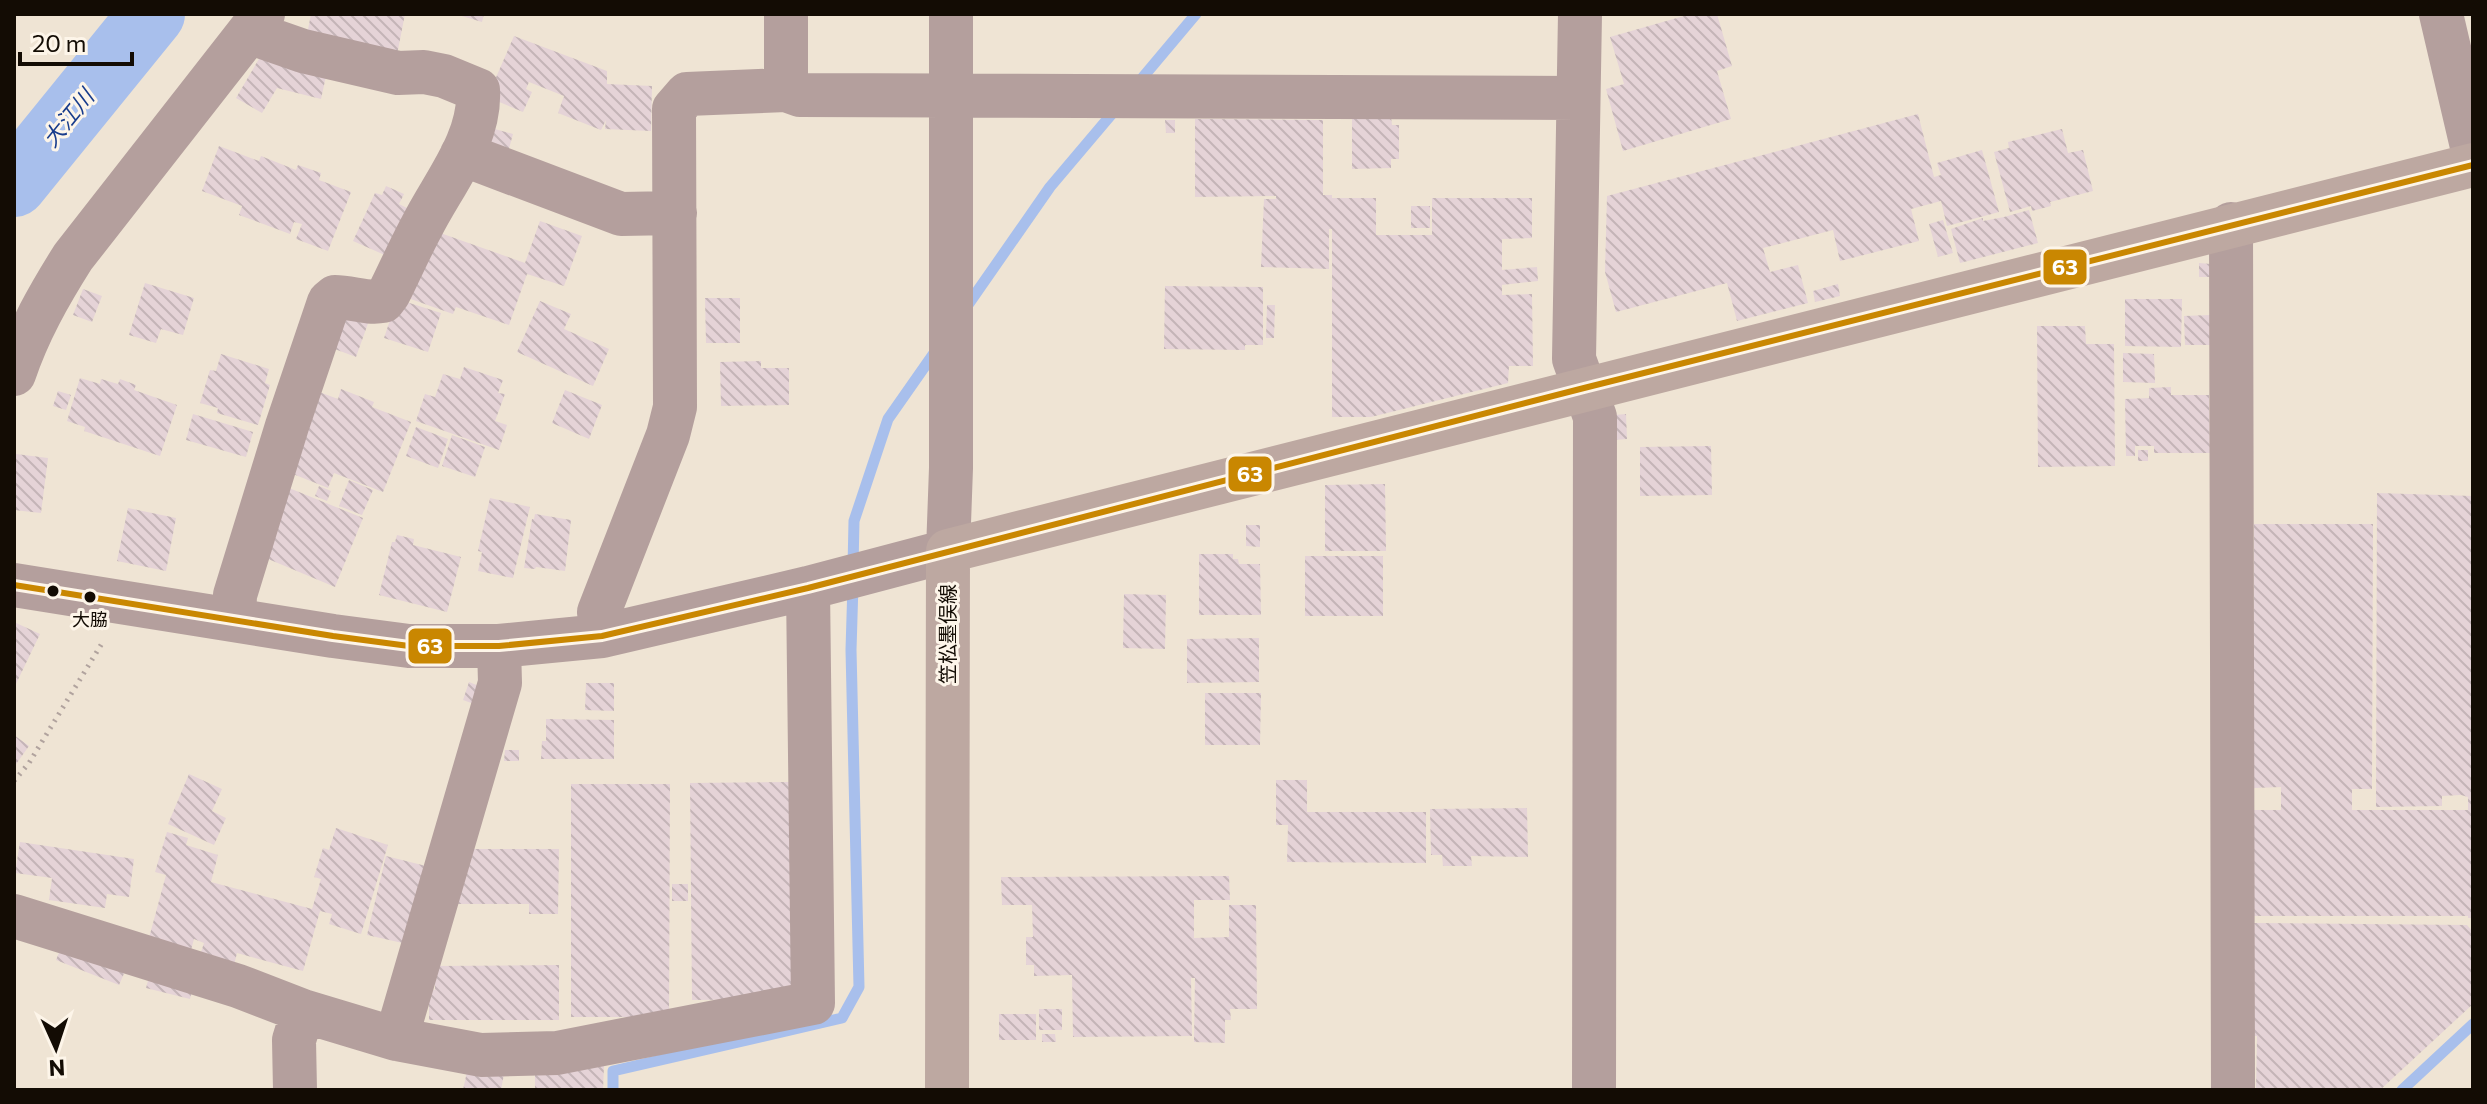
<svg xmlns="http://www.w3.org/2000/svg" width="2487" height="1104" viewBox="0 0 2487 1104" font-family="Commissioner,'Noto Sans JP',sans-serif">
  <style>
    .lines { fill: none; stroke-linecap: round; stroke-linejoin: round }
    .stream { stroke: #a8bfec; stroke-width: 11 }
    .river { stroke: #a8bfec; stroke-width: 66 }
    .building { fill: url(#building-back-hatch) }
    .path { stroke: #b1a39e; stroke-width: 5; stroke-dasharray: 2 6; stroke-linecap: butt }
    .minor { stroke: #b49f9d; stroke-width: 44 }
    .major { stroke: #bda8a1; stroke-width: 44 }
    .bus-1-casing { stroke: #fdf5e9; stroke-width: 12 }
    .bus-1 { stroke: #c98701; stroke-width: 6 }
    .bus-dot { fill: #130c04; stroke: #fdf5e9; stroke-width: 3 }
    .labels { text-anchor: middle; stroke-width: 6; stroke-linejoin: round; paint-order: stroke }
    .bus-label { font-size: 18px; fill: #130c04; stroke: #fdf5e9 }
    .street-label { font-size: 20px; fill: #130c04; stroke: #fdf5e9 }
    .water-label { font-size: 22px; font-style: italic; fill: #183c8c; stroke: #fdf5e9 }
    .line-badge { stroke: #fdf5e9; stroke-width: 3 }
    .badge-label { font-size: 22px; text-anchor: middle; font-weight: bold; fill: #fff }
  </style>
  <defs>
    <pattern id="building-back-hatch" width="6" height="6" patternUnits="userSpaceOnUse" patternTransform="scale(2)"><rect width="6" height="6" fill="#e5d3d7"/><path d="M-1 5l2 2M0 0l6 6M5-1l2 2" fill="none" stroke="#c4b4b7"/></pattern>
  </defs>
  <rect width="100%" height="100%" fill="#efe4d4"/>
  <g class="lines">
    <path class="stream" d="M1138,83L1196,14
      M965,309L1050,187L1116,109
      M853,567L854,521L888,419L937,349
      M613,1090V1071L842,1018L859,987L851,650L853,584
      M2402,1090L2473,1024"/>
    <path class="river" d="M14,184L152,14"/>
  </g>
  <path class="building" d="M311,14H405L396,60L306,40Z
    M455,14H484L482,22Z
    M1691,14H1717L1732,66L1717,71L1731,119L1623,151L1606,89L1624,84L1610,37Z
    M514,36L607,71V84L652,86L651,131L605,129L606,120L601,130L558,113L564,96L529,82L526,89L532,92L523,112L490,98L494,82Z
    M263,52L328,67L321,99L277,88L262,113L236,98Z
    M1918,114L1934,177L1941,175L1937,163L1982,150L1999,212L1947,226L1941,201L1911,209L1919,241L1840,261L1833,230L1763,248L1770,272L1798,265L1808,303L1737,321L1727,283L1616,312L1605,272L1607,196Z
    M1352,117H1391L1392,125H1399V159H1391V168L1352,169Z
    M1195,119L1323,120V195H1332V198H1376V235H1432V198H1532V238L1502,239V270L1537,267L1538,281L1502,285V295L1532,294L1533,366H1509L1508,383L1371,417H1332V229H1329V269L1261,267L1264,199H1276V196L1195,197Z
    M1165,120H1175V133H1166Z
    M484,126L513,134L507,156L478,147Z
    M2062,129L2068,153L2083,150L2093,191L2050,202L2051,206L2032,211L2031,206L2010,212L1994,152L2009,148L2008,142Z
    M219,146L259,161L261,156L296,170L298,165L321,173L319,180L351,192L328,251L296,239L302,224L294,222L290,234L239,215L242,206L202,191Z
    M386,186L404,194L399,204L409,209L387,256L353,241L375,193L382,195Z
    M1411,206H1430V228H1411Z
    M2029,210L2038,243L1960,263L1951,229L1983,218V221L2004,217Z
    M1943,220L1953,253L1938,257L1929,224Z
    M540,221L582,236L564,286L527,274L509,325L456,307L453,314L405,297L429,229L525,263Z
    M2199,263L2211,264V277H2199Z
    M145,283L194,298L183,335L161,329L156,343L129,335Z
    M1838,284L1840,296L1815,302L1813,291Z
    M1165,286L1263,287V345H1245V350L1164,349Z
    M83,289L102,296L92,322L73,315Z
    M705,298H740V343H706Z
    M397,299L441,313L428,352L384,338Z
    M2125,299H2182L2181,347L2125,346Z
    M540,301L571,314L564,329L609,349L593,386L517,352Z
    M339,303L371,315L356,357L324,345Z
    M1267,305H1275L1274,338H1266Z
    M2210,315V345H2185L2184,316Z
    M2037,326H2085L2086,344H2114L2115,466L2038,467Z
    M2123,353L2154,354L2155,383L2123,382Z
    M221,354L269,369L265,383L270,385L258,425L217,413L218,408L200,403L210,370L216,371Z
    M761,361V368H789V405L721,406L720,362Z
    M464,367L503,380L498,393L505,394L495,421L507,425L499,450L416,421L425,394L435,397L443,374L460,379Z
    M80,378L100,384L101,379L118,384L120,379L136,385L134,390L177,405L160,456L84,431L85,427L67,421Z
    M2171,387V395H2209L2210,453H2154V446H2135V456H2126L2125,399L2149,398V388Z
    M341,389L374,402L372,407L411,422L383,492L334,473L328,488L283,470L314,390L338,399Z
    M565,390L602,405L589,439L552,423Z
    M58,391L71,395L66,410L53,406Z
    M193,414L253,432L246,457L186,440Z
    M1626,414L1627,439L1615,440L1614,415Z
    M416,427L448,439L438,468L406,456Z
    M452,435L485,447L475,477L442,466Z
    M1711,446L1712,495L1640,496V447Z
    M2138,450H2148V461H2138Z
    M16,454L48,458L41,513L14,510Z
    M349,480L373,490L362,515L339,506Z
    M1385,484L1386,551H1325V485Z
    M319,486L331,491L327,501L315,496Z
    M289,488L363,518L335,587L261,556Z
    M2377,493L2473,496V918H2468V916H2254V810H2281V787L2254,788V524H2373L2372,789H2352V810H2468V797L2461,795L2442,796V806L2376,807Z
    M490,498L530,507L513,578L478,571L482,552L478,551Z
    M128,508L176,518L166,571L117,561Z
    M535,514L571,520L565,571L536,567L535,569L524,568L532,519H534Z
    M1246,525H1260V547L1246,546Z
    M397,535L414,539L413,545L461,557L447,612L379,595L392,542H395Z
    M1199,554H1233V559H1238L1239,564H1260L1261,615H1199Z
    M1305,556H1383V616H1305Z
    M1124,594L1166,595L1165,649L1123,648Z
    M14,622L40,634L14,688Z
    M1259,638V682L1187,683V639Z
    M469,682L479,686L474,704L463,700Z
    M586,683H614V711L585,710Z
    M1205,693H1261L1260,745H1205Z
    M546,719L614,720V759H541L542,741H546Z
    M14,735L29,746L14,767Z
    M505,750H519V761H504Z
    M189,774L222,789L212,811L226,818L214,845L168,824Z
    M1276,780H1307V812H1426V863L1287,862L1288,825H1276Z
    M789,782L792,999L692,1000L690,783Z
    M571,784H670L669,1017H571Z
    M1527,808L1528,857L1471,856L1472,866H1443L1442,855H1431L1430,809Z
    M336,828L388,845L361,934L329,924L332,914L320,911L303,971L237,953L234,965L217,960L218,957L201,952L204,943L194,939L188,961L146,949L166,875L155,872L167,832L188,838L186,845L218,855L211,882L312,909L321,879L314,877L323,848L329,850Z
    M20,842L134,859L129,897L107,894L105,908L49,900L52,878L15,873Z
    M466,849H559L558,914H529V904H458Z
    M386,856L426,866L407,944L367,935Z
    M1229,876L1230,900H1194V938L1229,937V905H1256L1257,1009H1230L1231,1020H1225V1043L1194,1042L1195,978H1191L1192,1036L1073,1037L1072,975L1034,976V965H1026V937H1033L1032,905H1002L1001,877Z
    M672,884H688V901H672Z
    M2253,923L2467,925L2473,932V1004L2380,1090H2256L2257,1036H2252Z
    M63,943L126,969L119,985L56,960Z
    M559,965V1020H429V989L435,990V966Z
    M151,970L194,983L190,999L146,988Z
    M1039,1009H1062V1030H1039Z
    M999,1014H1036V1040H999Z
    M1042,1034H1055L1056,1042H1042Z
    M535,1066H604L603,1090H535Z
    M468,1067L504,1074L501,1090H463Z"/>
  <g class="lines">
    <path class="path" d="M14,781L29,763L104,640"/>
    <path class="minor" d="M1580,14L1574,359L1595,417L1594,1090
      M2441,14L2473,151
      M786,90L800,95L1578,98
      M462,154L621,214L675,213
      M2231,224L2233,1090
      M14,374C28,332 49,295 73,257L263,14
      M14,585L333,636L409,646H499L602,636L808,588L948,551L951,468V14
      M234,620L235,595L287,426L329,302L335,297C351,297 367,304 383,301L389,293C400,271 410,248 422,226C443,184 481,140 478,90L444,76L424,72L398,73L303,51L260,36L251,30
      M602,636L599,612L668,435L675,407L674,109L687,94L786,90V14
      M14,916L238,986L303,1011L396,1039L481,1055L557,1053L813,1003L808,588
      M396,1039L500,683L499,646
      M295,1090L294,1040L303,1011"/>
    <path class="major" d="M947,1090L948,551L2473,165"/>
    <defs>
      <path id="bus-1" d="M14,585L333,636L409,646H499L602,636L808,588L1584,388L2473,165"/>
    </defs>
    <use href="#bus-1" class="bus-1-casing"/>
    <use href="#bus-1" class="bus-1"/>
  </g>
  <g class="bus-dot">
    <circle cx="53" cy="591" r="7"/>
    <circle cx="90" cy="597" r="7"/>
  </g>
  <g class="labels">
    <g class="bus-label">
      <text x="90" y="626">大脇</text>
    </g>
    <g class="street-label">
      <text transform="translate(948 634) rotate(-90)" y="7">笠松墨俣線</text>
    </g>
    <g class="water-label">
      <text transform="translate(68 118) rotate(-51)" y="8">大江川</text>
    </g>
  </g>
  <g class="line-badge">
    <rect x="2042" y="248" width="46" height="38" rx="8" fill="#c98701"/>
    <rect x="1227" y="455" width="46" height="38" rx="8" fill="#c98701"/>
    <rect x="407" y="627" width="46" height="38" rx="8" fill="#c98701"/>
  </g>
  <g class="badge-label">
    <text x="2065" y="275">63</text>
    <text x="1250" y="482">63</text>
    <text x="430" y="654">63</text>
  </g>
  <rect width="2487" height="1104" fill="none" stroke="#130c04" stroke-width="32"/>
  <g transform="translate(56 1048) rotate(177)" stroke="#fdf5e9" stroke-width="6" paint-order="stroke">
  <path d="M0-6L14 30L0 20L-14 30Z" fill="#130c04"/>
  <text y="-12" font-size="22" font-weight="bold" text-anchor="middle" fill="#130c04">N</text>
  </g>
  <path d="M20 52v12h112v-12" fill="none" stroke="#130c04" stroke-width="4"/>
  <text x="32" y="52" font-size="24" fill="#130c04" stroke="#fdf5e9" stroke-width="6" paint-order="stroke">20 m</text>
</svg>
